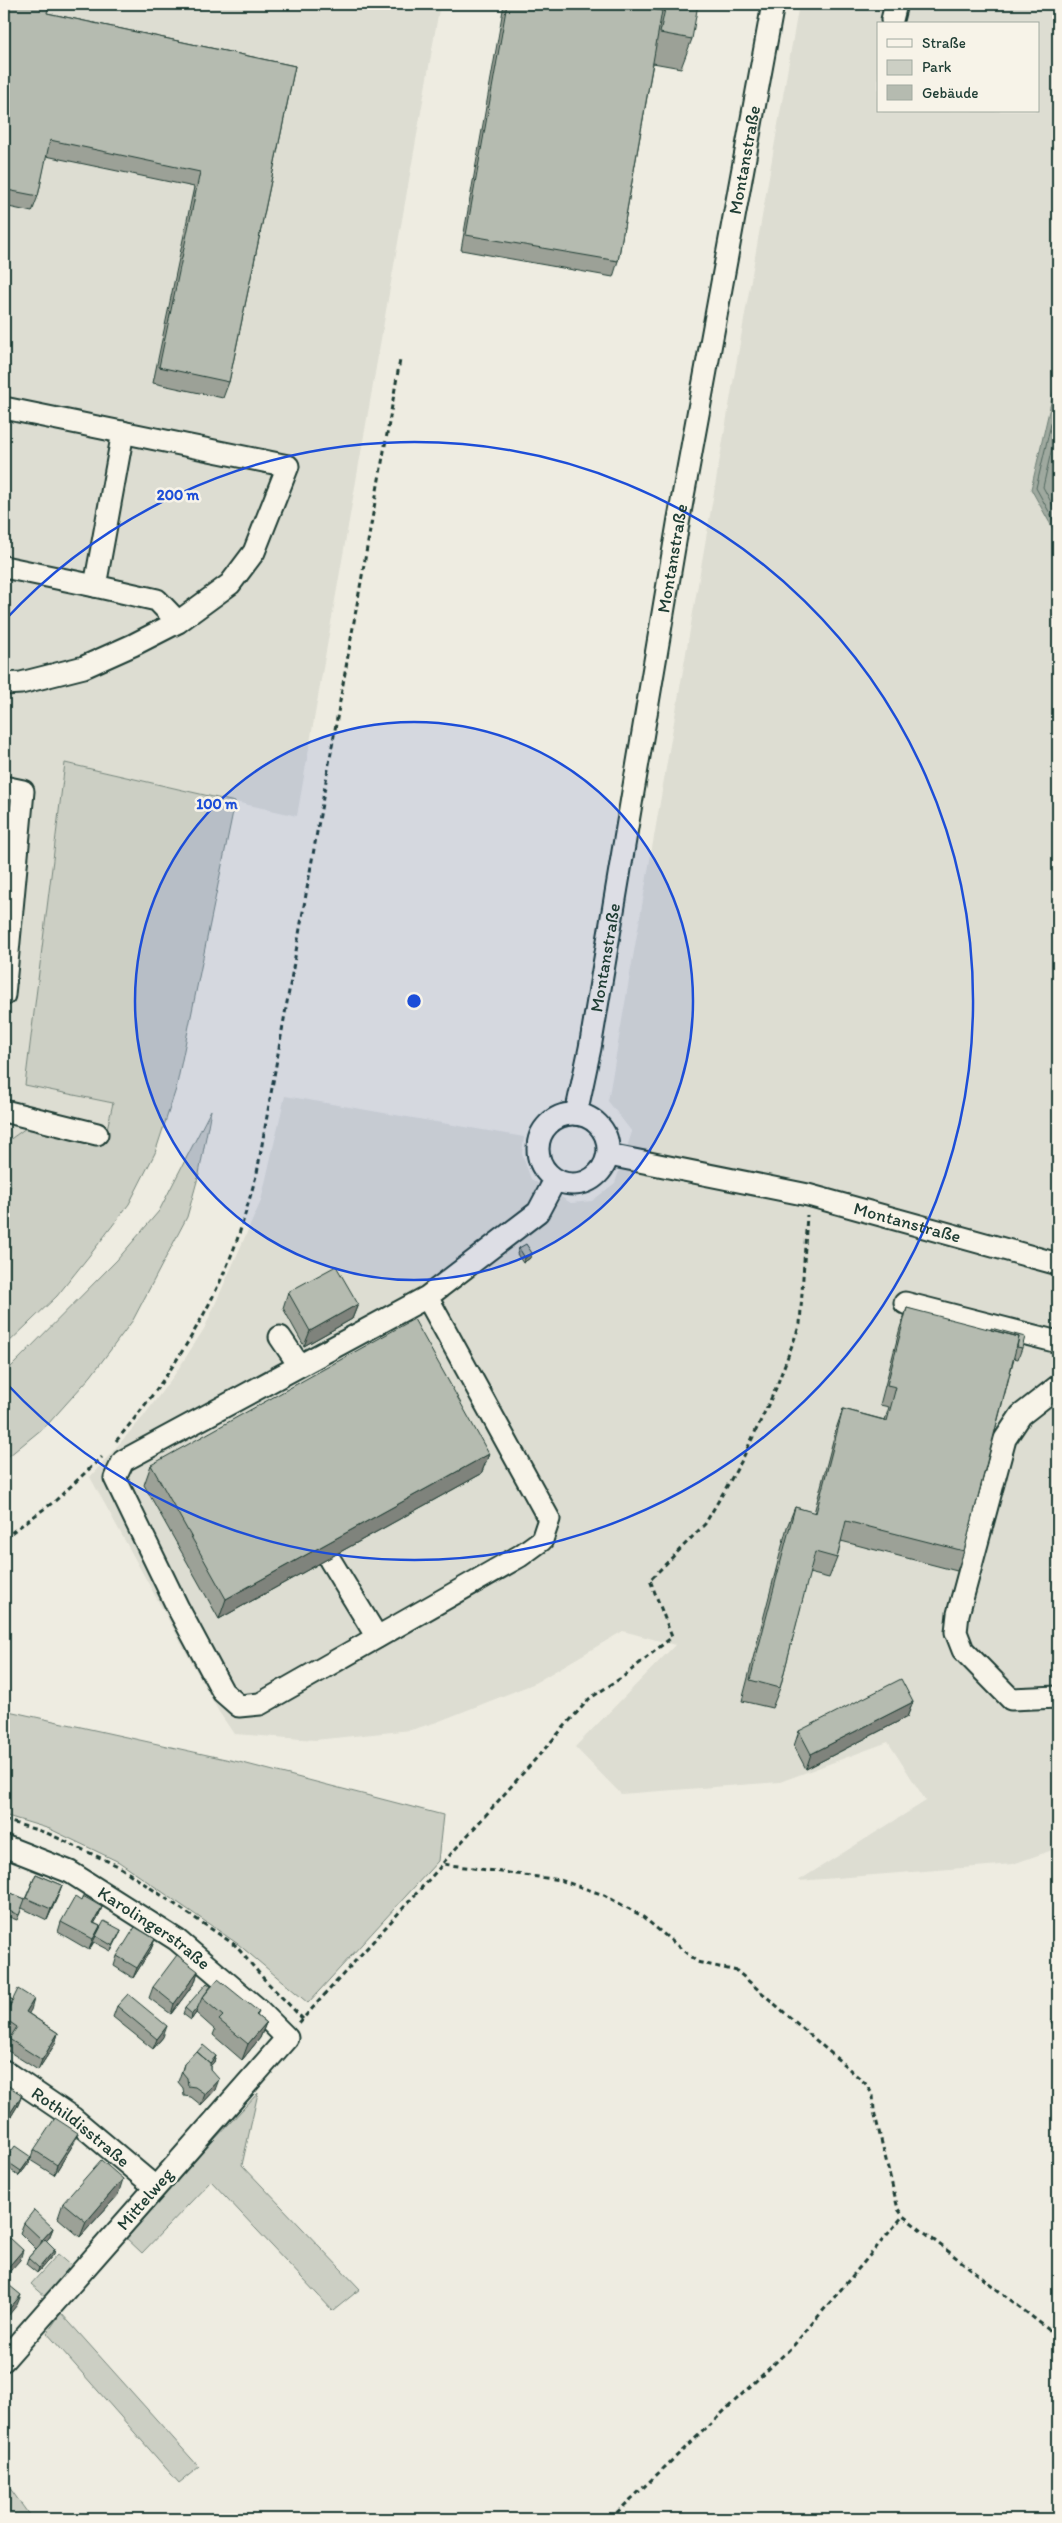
<svg xmlns="http://www.w3.org/2000/svg" width="1062" height="2523" viewBox="0 0 1062 2523" font-family="Itim,sans-serif">
  <style>
    .built { fill: #ddddd2; fill-rule: evenodd }
    .green { fill: #cccfc4; stroke: #76867c }
    .water { fill: #9fa99f; stroke: #6c7e74 }
    .lines { fill: none; stroke-linecap: round; stroke-linejoin: round }
    .shore { stroke: #52685f; stroke-width: 1 }
    .minor-casing { stroke: #1f3d34; stroke-width: 25 }
    .path { stroke: #1f3d34; stroke-width: 3; stroke-dasharray: 5 4; stroke-linecap: butt }
    .minor { stroke: #f7f3e8; stroke-width: 21 }
    .wall { fill: #9ca197; stroke: #1f3d34 }
    .shaded-wall { fill: #7f837b; stroke: #1f3d34 }
    .building { fill: #b5bbb0; stroke: #1f3d34 }
    .ring { fill: none; stroke: #1d4ed8; stroke-width: 2.5 }
    .labels { text-anchor: middle; stroke-width: 5; stroke-linejoin: round; paint-order: stroke }
    .street-label { font-size: 18px; fill: #1f3d34; stroke: #f7f3e8 }
    .centre { fill: #1d4ed8; stroke: #f7f3e8; stroke-width: 2.5 }
    .ring-label { font-size: 15px; text-anchor: middle; font-weight: bold; fill: #1d4ed8; stroke: #f7f3e8; stroke-width: 5; stroke-linejoin: round; paint-order: stroke }
  </style>
  <rect width="100%" height="100%" fill="#eeece1"/>
  <filter id="ink" filterUnits="userSpaceOnUse"><feTurbulence type="fractalNoise" baseFrequency=".02" numOctaves="2"/><feDisplacementMap in="SourceGraphic" scale="10" xChannelSelector="R" yChannelSelector="G"/><feConvolveMatrix kernelMatrix="1 2 1 2 8 2 1 2 1" color-interpolation-filters="sRGB"/></filter>
  <g filter="url(#ink)">
    <path class="built" d="M4,4H440L297,816L65,763L25,1085L113,1103L105,1142L27,1128L5,1143L4,1146Z
      M799,4H1058V372L1031,489L1058,535V1848L1013,1864L798,1881L926,1801L888,1742L780,1782L621,1794L575,1747L675,1645L623,1631L533,1684L437,1722L411,1730L315,1740L234,1734L219,1712L90,1477L143,1417L175,1374L204,1329L261,1201L285,1096L524,1137L522,1154L531,1179L571,1203L592,1201L615,1183L632,1132L608,1101ZM878,24H1038V111H878Z
      M4,1184L11,1186L5,1207L4,1206Z"/>
    <path class="green" d="M65,763L235,802L176,1089L155,1153L129,1204L93,1251L57,1296L4,1347V1206L11,1186L4,1184L5,1143L26,1128L104,1142L113,1103L25,1085Z
      M4,813L13,820L4,912Z
      M211,1110L199,1174L187,1217L133,1320L91,1376L48,1424L4,1460V1374L117,1260L159,1211Z
      M4,1710L239,1762L443,1815L438,1861L308,2003L238,1944L119,1862L50,1829L4,1815Z
      M258,2093L242,2165L360,2289L333,2311L211,2181L142,2253L124,2236Z
      M58,2254L73,2267L46,2297L31,2284Z
      M61,2313L199,2467L179,2483L47,2333Z
      M4,2480L32,2519H4Z"/>
    <path class="water" d="M1058,372V535L1057,536L1031,489Z"/>
    <g class="lines">
      <path class="shore" d="M1058,394L1036,488L1058,528
        M1058,421L1043,487L1058,515"/>
      <defs>
        <g id="minor">
          <path d="M892,20L896,4"/>
          <path d="M4,408L288,466L254,552L230,584L178,622L133,645L84,667L21,683L4,684"/>
          <path d="M123,432L95,586L157,600L178,622"/>
          <path d="M4,567L95,586"/>
          <path d="M4,787L23,791L4,995"/>
          <path d="M4,1111L97,1134"/>
          <circle cx="573" cy="1149" r="35"/>
          <path id="s1" d="M576,1114L590,1048L679,518L773,4"/>
          <path id="s2" d="M609,1155L808,1195L1058,1264"/>
          <path d="M427,1297L549,1519L542,1540L520,1556L260,1704L239,1706L223,1692L178,1608L115,1478L123,1461L427,1297L538,1212L555,1180"/>
          <path d="M905,1303L1058,1342"/>
          <path d="M280,1337L299,1365"/>
          <path d="M1058,1386L1021,1415L1005,1439L958,1614L956,1632L963,1650L1011,1699L1058,1697"/>
          <path d="M330,1560L377,1637"/>
          <path id="s3" d="M4,1846L70,1872L177,1940L259,2010L287,2038L4,2360"/>
          <path id="s4" d="M4,2071L73,2118L155,2187"/>
        </g>
      </defs>
      <use href="#minor" class="minor-casing"/>
      <path class="path" d="M116,1441C166,1382 209,1316 236,1243C244,1220 250,1196 257,1173L400,360
        M4,1538L55,1501L102,1457
        M4,1820L47,1833L118,1866L235,1945L264,1979L303,2019
        M443,1863L589,1699L624,1676L672,1637L650,1580L705,1524L741,1462L776,1388L800,1324L807,1215
        M1051,2021L1058,2026
        M299,2023L443,1864L560,1880L604,1895L642,1916L697,1962L737,1971L865,2083L873,2095L874,2111L898,2209L903,2216L1058,2337
        M610,2519L794,2345L903,2216"/>
      <use href="#minor" class="minor"/>
    </g>
    <path class="wall" d="M504,4H621L659,10L660,4H666L692,39L681,68L653,63L618,261L613,277L461,250Z
      M47,13L295,66L229,382L223,398L153,383L194,187L46,156L38,196L32,212L4,206Z
      M519,1248L530,1258L523,1263L517,1254Z
      M288,1292L358,1304L352,1319L304,1346L283,1308Z
      M907,1308L1022,1348L1018,1359L1014,1358L964,1551L957,1571L841,1541L837,1558L829,1578L809,1573L780,1688L772,1708L742,1701L787,1527L795,1507L814,1513L836,1429L843,1409L885,1420L889,1407L880,1405L900,1328Z
      M489,1454L481,1474L219,1619L144,1485L151,1465Z
      M913,1702L907,1717L806,1769L794,1746L799,1731Z
      M36,1874L62,1885L47,1920L22,1908L17,1920L4,1915V1890L25,1899Z
      M81,1901L102,1907L98,1917L94,1923L100,1926L98,1932L121,1930L119,1935L111,1951L94,1942L89,1950L58,1932L61,1922Z
      M155,1939L151,1949L133,1978L114,1966L117,1956Z
      M198,1971L195,1982L171,2014L149,1998L153,1987Z
      M211,1986L259,2012L257,2016L266,2023L260,2038L242,2060L213,2035L215,2030L196,2013L191,2020L183,2014L185,2008Z
      M4,1996L13,2000L34,1999L28,2013L58,2033L55,2044L38,2070L5,2049L11,2036L4,2031Z
      M117,2006L163,2037L153,2049L113,2017Z
      M197,2052L216,2056L214,2062L210,2066V2069L215,2090L201,2105L191,2097L184,2096L183,2088L178,2082L184,2064Z
      M4,2083L22,2095L18,2105L4,2128Z
      M74,2143L54,2175L30,2160L34,2150Z
      M31,2157L29,2163L19,2176L4,2165L5,2160Z
      M118,2195L80,2237L58,2218L63,2203Z
      M24,2223L53,2228L49,2238L46,2241L54,2254L37,2273L26,2264L28,2258L36,2249L20,2233Z"/>
    <path class="shaded-wall" d="M532,1253L530,1258L523,1263L525,1258Z
      M358,1304L352,1319L304,1346L310,1331Z
      M489,1454L481,1474L219,1619L226,1599Z
      M913,1702L907,1717L806,1769L811,1754Z
      M62,1885L58,1896L47,1920L51,1909Z
      M102,1907L98,1917L89,1933L93,1923Z
      M100,1926L96,1937V1936L89,1950L93,1939Z
      M121,1930L119,1935L111,1951L113,1946Z
      M155,1939L151,1949L133,1978L137,1968Z
      M198,1971L195,1982L171,2014L174,2004Z
      M34,1999L31,2010L23,2022L26,2012Z
      M198,2007L196,2013L191,2020L192,2014Z
      M266,2023L260,2038L242,2060L248,2044Z
      M167,2026L163,2037L153,2049L157,2039Z
      M58,2033L55,2044L38,2070L42,2060Z
      M216,2056L214,2062L205,2072L207,2067Z
      M219,2079L215,2090L201,2105L205,2094Z
      M22,2095L18,2105L4,2128L7,2118Z
      M78,2133L74,2143L54,2175L57,2165Z
      M31,2157L29,2163L19,2176L21,2171Z
      M123,2179L118,2195L80,2237L86,2222Z
      M53,2228L49,2238L38,2250L42,2240Z
      M55,2249L54,2254L37,2273L39,2268Z
      M23,2250L20,2260L4,2278V2272Z
      M21,2295L17,2305L4,2321V2315Z"/>
    <path class="building" d="M4,4H49L47,13L295,66L229,382L159,367L200,172L50,140L38,196L7,190L4,207Z
      M507,4H621L662,11L618,261L466,235Z
      M666,4H698L692,39L660,33Z
      M526,1244L532,1253L525,1258L519,1248Z
      M336,1266L358,1304L310,1331L288,1292Z
      M907,1308L1019,1337L964,1551L846,1521L837,1558L815,1552L780,1688L750,1680L795,1507L816,1513L843,1409L887,1421L896,1387L887,1385Z
      M414,1319L489,1454L226,1599L151,1465Z
      M991,1328L1025,1337L1022,1348L1017,1347L1019,1337L991,1330Z
      M901,1679L913,1702L811,1754L799,1731Z
      M36,1874L62,1885L51,1909L26,1898Z
      M4,1890L25,1899L19,1915L4,1909Z
      M83,1896L102,1907L93,1923L100,1926L93,1939L61,1922L75,1897L81,1901Z
      M104,1921L121,1930L113,1946L96,1936Z
      M135,1927L155,1939L137,1968L117,1956Z
      M177,1955L198,1971L174,2004L153,1987Z
      M218,1979L259,2012L256,2015L266,2023L248,2044L219,2020L223,2016L202,1998Z
      M207,1983L211,1986L202,1998L198,2007L192,2014L185,2008Z
      M18,1989L34,1999L26,2012L58,2033L42,2060L9,2039L17,2027L4,2018Z
      M128,1994L167,2026L157,2039L117,2006Z
      M4,1996L13,2000L4,2016Z
      M203,2045L216,2056L210,2063L197,2052Z
      M196,2051L210,2063V2069L219,2079L205,2094L195,2087L188,2086L187,2078L182,2072L184,2064Z
      M4,2083L22,2095L7,2118L4,2116Z
      M55,2118L78,2133L57,2165L34,2150Z
      M15,2146L31,2157L21,2171L5,2160Z
      M101,2160L123,2179L86,2222L63,2203Z
      M34,2210L53,2228L42,2240L24,2223Z
      M10,2238L23,2250L4,2272V2246Z
      M45,2239L55,2249L39,2268L28,2258Z
      M4,2281L21,2295L4,2315Z"/>
  </g>
  <circle cx="414" cy="1001" r="279" fill="#1d4ed8" fill-opacity=".12"/>
  <g class="ring">
    <circle cx="414" cy="1001" r="279"/>
    <path d="M5 620A559 559 0 1 1 5 1382"/>
  </g>
  <g class="labels">
    <g class="street-label">
      <text dy="6" stroke="none"><textPath href="#s1" startOffset="969">Montanstraße</textPath></text>
      <text dy="6" stroke="none"><textPath href="#s1" startOffset="564">Montanstraße</textPath></text>
      <text dy="6" stroke="none"><textPath href="#s1" startOffset="159">Montanstraße</textPath></text>
      <text dy="6" stroke="none"><textPath href="#s2" startOffset="306">Montanstraße</textPath></text>
      <text dy="6" stroke="none"><textPath href="#s3" startOffset="172">Karolingerstraße</textPath></text>
      <text dy="6" stroke="none"><textPath href="#s4" startOffset="95">Rothildisstraße</textPath></text>
      <text transform="translate(145 2199) rotate(-49)" y="6">Mittelweg</text>
    </g>
  </g>
  <circle cx="414" cy="1001" r="8" class="centre"/>
  <g class="ring-label">
    <text x="178" y="500">200 m</text>
    <text x="217" y="809">100 m</text>
  </g>
  <rect width="1062" height="2523" fill="none" stroke="#f7f3e8" stroke-width="20"/>
  <rect x="10" y="10" width="1042" height="2503" fill="none" stroke="#1f3d34" stroke-width="2" filter="url(#ink)"/>
  <rect x="877" y="22" width="162" height="90" fill="#f7f3e8" stroke="#a1aaa0"/>
  <rect x="887" y="39" width="25" height="8" fill="#f7f3e8" stroke="#a1aaa0"/>
  <text x="922" y="48" font-size="15" fill="#1f3d34">Straße</text>
  <rect x="887" y="60" width="25" height="15" fill="#cccfc4" stroke="#a1aaa0"/>
  <text x="922" y="72" font-size="15" fill="#1f3d34">Park</text>
  <rect x="887" y="85" width="25" height="15" fill="#b5bbb0" stroke="#a1aaa0"/>
  <text x="922" y="98" font-size="15" fill="#1f3d34">Gebäude</text>
</svg>
